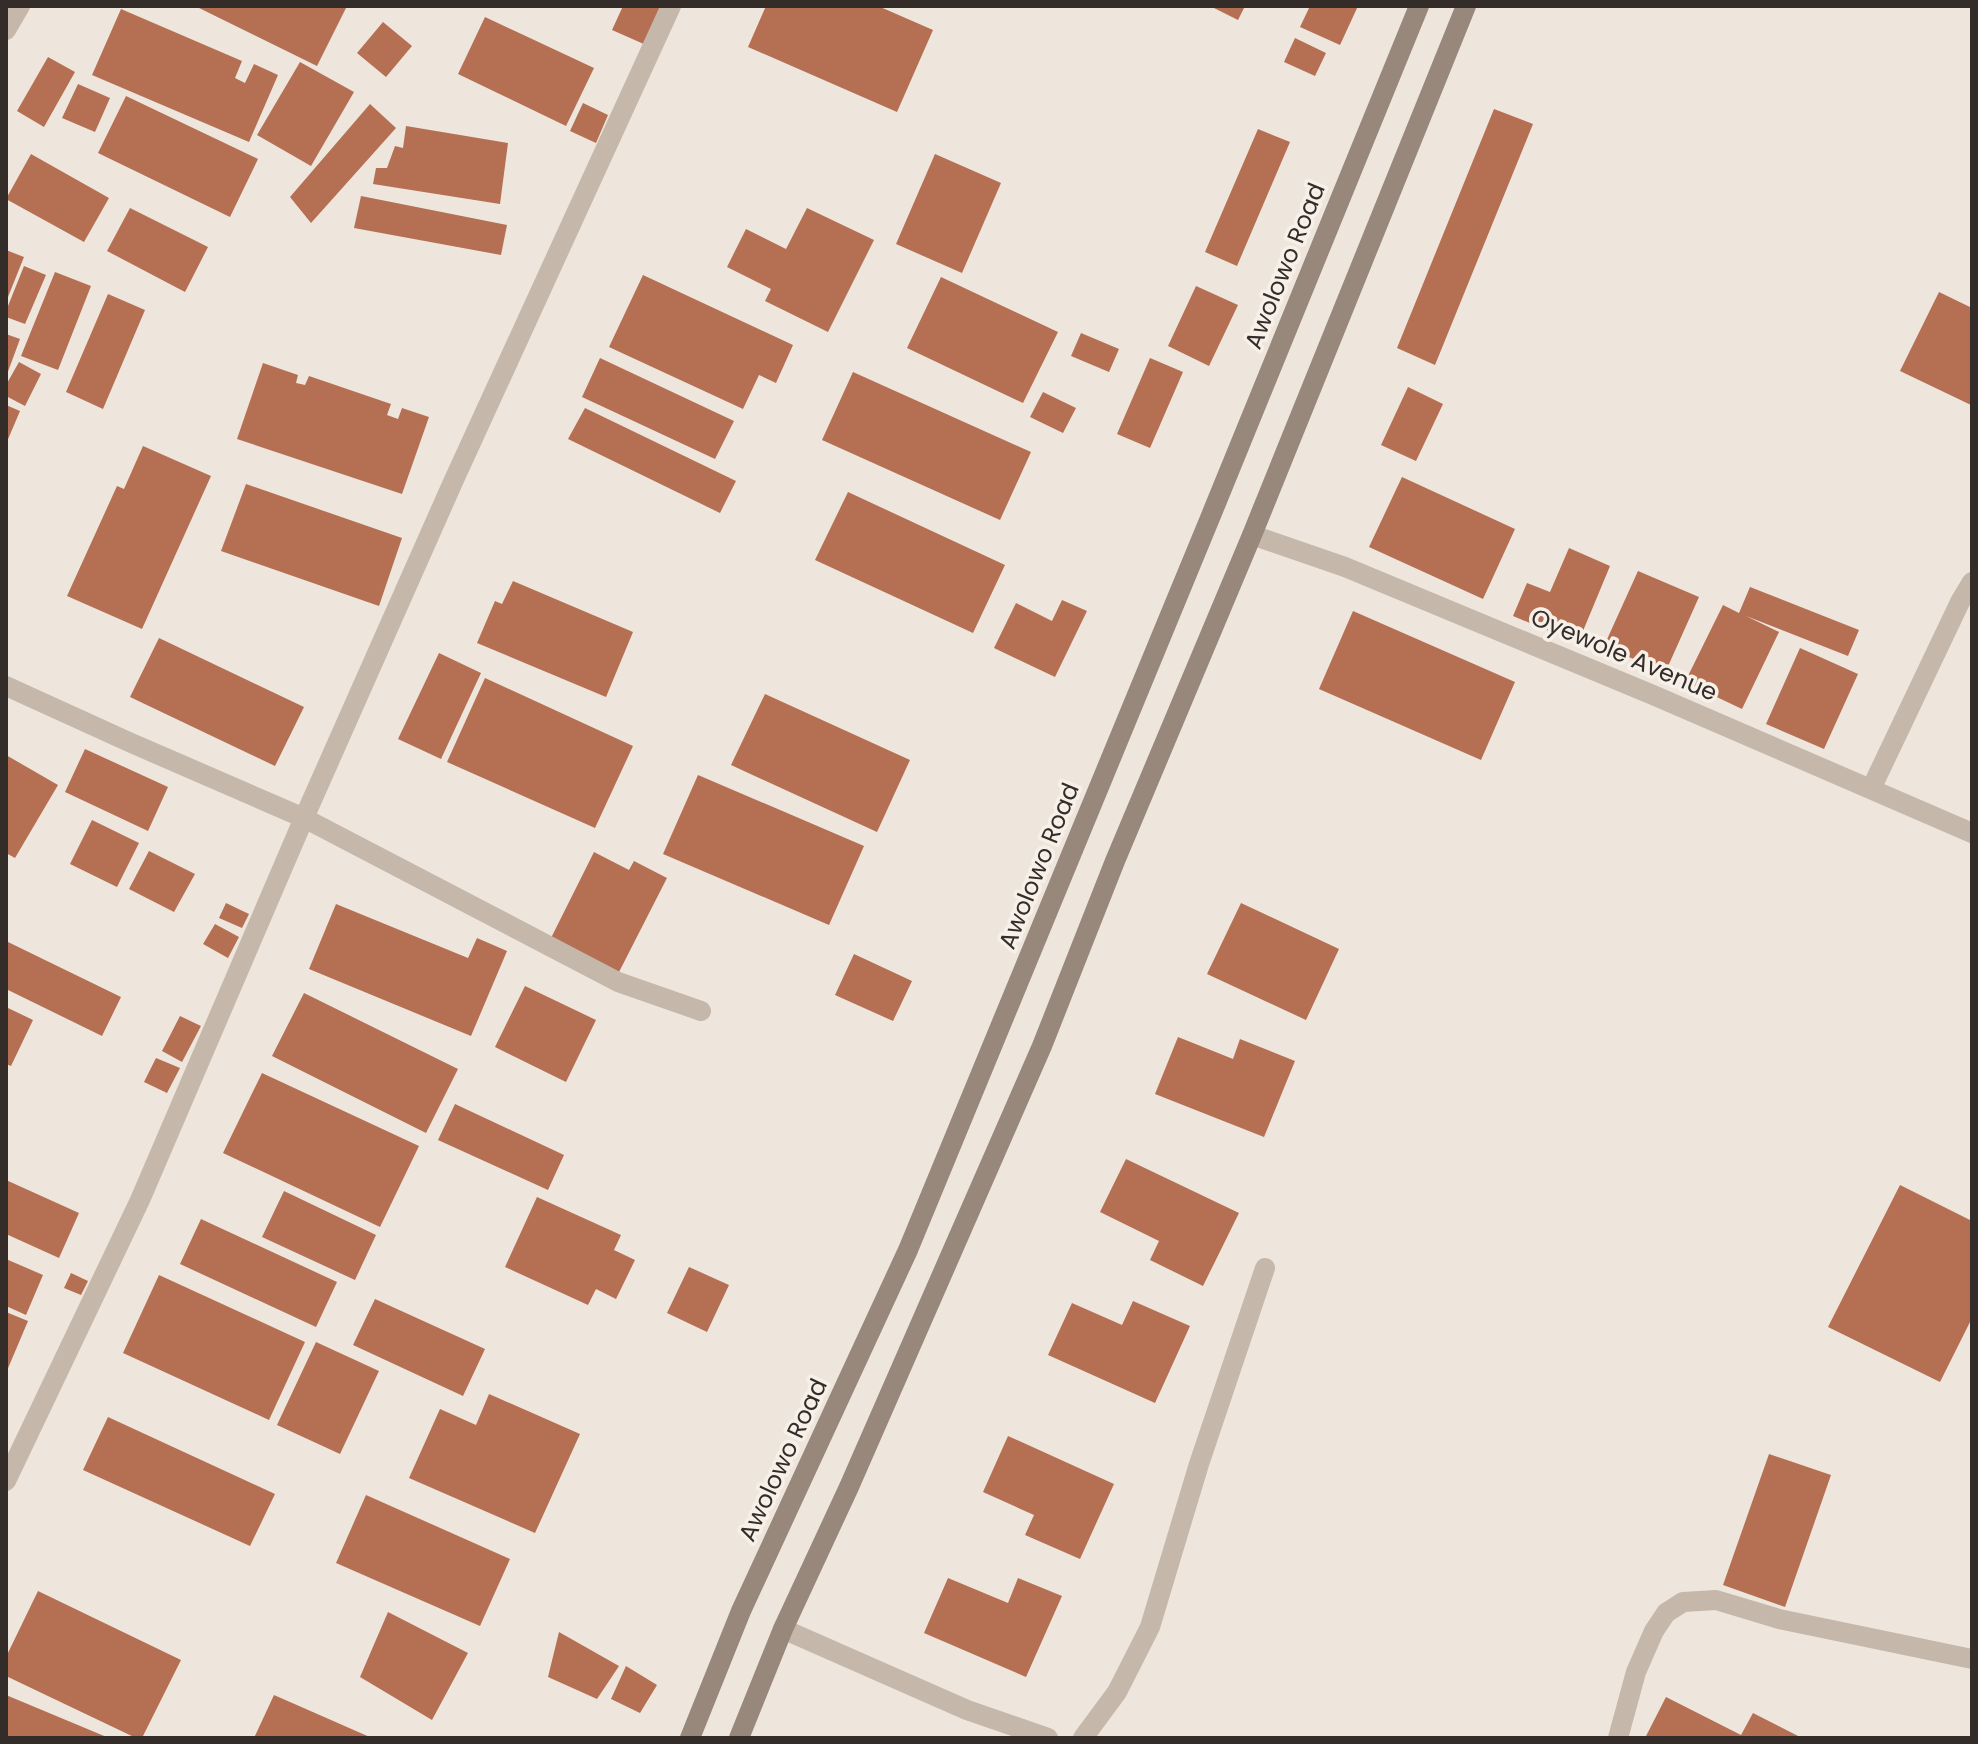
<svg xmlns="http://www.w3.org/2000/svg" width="1978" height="1744" viewBox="0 0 1978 1744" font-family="Poppins,sans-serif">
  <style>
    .building { fill: #b56f53 }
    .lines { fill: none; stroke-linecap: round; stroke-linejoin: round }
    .service { stroke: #c5b7aa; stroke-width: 20 }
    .minor { stroke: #c5b7aa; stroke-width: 20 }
    .secondary { stroke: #98877b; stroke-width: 20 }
    .labels { text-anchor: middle; stroke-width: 7; stroke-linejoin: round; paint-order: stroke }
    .street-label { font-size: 24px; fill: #332c28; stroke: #f7f0e8 }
  </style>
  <rect width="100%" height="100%" fill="#eee6dc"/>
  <path class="building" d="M195,6H347L317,66Z
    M623,6H663L646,45L612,30Z
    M766,6H878L933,30L897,112L748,47Z
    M1210,6H1245L1238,20Z
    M1310,6H1358L1340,45L1300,27Z
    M121,9L242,61L235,78L245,83L254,64L278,75L249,142L92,75Z
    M485,17L594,68L566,126L458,74Z
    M383,22L412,46L386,77L357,53Z
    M1295,38L1326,53L1315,76L1284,62Z
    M48,57L75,72L44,127L17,111Z
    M300,62L354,92L311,166L257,135Z
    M78,84L110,98L95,132L62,118Z
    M126,96L258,159L230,217L98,153Z
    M583,103L608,115L596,143L570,131Z
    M370,104L396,128L311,223L290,197Z
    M1494,109L1533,124L1435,365L1397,348Z
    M406,126L508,143L500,204L373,184L376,168H387L395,146L403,148Z
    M1258,129L1290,142L1237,266L1205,252Z
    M31,154L109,198L84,242L6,199Z
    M935,154L1001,183L962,273L896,244Z
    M361,196L507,225L501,255L354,228Z
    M130,208L208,247L185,292L107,251Z
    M807,208L874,240L828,332L765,301L771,289L727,267L746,229L786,249Z
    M6,250L24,257L6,302Z
    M24,266L46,275L25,324L6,317V311Z
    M55,272L91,286L58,370L21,356Z
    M643,275L793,345L776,383L759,375L743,409L609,347Z
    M941,277L1058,332L1023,403L907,348Z
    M1196,286L1238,305L1209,366L1168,346Z
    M1939,292L1972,308L1971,405L1900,371Z
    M108,294L145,310L103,409L66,392Z
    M1081,333L1119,349L1109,372L1071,356Z
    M6,334L20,339L6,377Z
    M600,358L734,421L715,459L582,397Z
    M1150,358L1183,372L1150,448L1117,434Z
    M19,362L41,374L25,406L6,396V385Z
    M263,363L298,375L296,383L305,385L309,376L391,404L387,415L398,419L402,408L429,417L402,494L237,439Z
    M853,372L1031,452L1000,520L822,440Z
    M1408,387L1443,404L1416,461L1381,445Z
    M1043,392L1076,408L1063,433L1030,417Z
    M6,405L20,411L6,444Z
    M585,408L736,481L720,513L568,439Z
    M143,446L211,476L142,629L67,596L117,486L124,489Z
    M1402,477L1515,529L1483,599L1369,547Z
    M246,484L402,538L379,606L221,551Z
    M848,492L1005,565L973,633L815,560Z
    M1569,548L1610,566L1578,643L1513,616L1527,583L1550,592Z
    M1638,571L1699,597L1665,673L1604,646Z
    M513,581L633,632L606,697L477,643L495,601L502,604Z
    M1750,587L1859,630L1848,656L1746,616L1779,632L1742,709L1685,682L1723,605L1739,613Z
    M1062,600L1087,611L1055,677L994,648L1016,603L1052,621Z
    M1353,611L1515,682L1481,760L1319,689Z
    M159,638L304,707L275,766L130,697Z
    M1800,648L1858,674L1824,749L1766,724Z
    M439,653L481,673L441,759L398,739Z
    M485,678L633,746L595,828L447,762Z
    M765,694L910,760L877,832L731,765Z
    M85,749L168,787L148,831L65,792Z
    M6,755L58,785L15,858L6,853Z
    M698,775L864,846L829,925L663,854Z
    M92,820L139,843L117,887L70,864Z
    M149,851L195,874L174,912L129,889Z
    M594,852L629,870L634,861L667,878L619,972L551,938Z
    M226,903L249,914L242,928L219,918Z
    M1241,903L1339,949L1306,1020L1207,974Z
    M336,904L468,958L477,938L507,951L471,1036L309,969Z
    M215,924L239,937L228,958L203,944Z
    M8,942L121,997L102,1036L6,989V948Z
    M854,954L912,981L893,1021L835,995Z
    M525,986L596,1020L566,1082L495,1047Z
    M304,993L458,1069L426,1133L272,1056Z
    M6,1007L33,1020L11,1066L6,1064Z
    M180,1016L201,1026L182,1062L162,1051Z
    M1178,1037L1233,1059L1240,1039L1295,1061L1264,1137L1155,1094Z
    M156,1058L180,1068L167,1093L144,1082Z
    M262,1073L419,1146L380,1227L223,1153Z
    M455,1104L564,1155L548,1190L438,1140Z
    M1126,1159L1239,1213L1203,1286L1150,1260L1159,1241L1100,1212Z
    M6,1180L79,1213L59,1258L6,1234Z
    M1900,1185L1972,1221V1318L1940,1382L1828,1327Z
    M284,1191L376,1235L355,1280L262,1237Z
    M537,1197L621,1235L614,1250L635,1260L616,1299L596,1289L588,1305L505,1267Z
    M201,1219L337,1282L316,1327L180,1264Z
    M6,1259L43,1275L26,1315L6,1306Z
    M689,1267L729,1285L707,1332L667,1313Z
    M71,1273L88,1281L81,1295L64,1288Z
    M159,1275L305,1342L269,1420L123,1353Z
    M375,1299L485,1349L463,1396L353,1345Z
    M1133,1301L1190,1326L1155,1403L1048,1355L1072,1303L1122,1325Z
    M6,1312L28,1321L6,1373Z
    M316,1342L379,1371L340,1454L277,1425Z
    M489,1394L580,1434L535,1533L409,1478L440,1409L476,1425Z
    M108,1417L275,1494L250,1546L83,1470Z
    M1008,1436L1114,1484L1080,1559L1025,1535L1034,1515L983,1492Z
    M1769,1454L1831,1475L1785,1607L1723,1585Z
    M366,1495L510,1559L480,1626L336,1563Z
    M948,1578L1008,1603L1018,1578L1062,1596L1026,1677L924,1633Z
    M38,1591L181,1660L142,1738H136L6,1676V1657Z
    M388,1612L468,1653L432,1720L360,1677Z
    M559,1632L619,1666L597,1699L548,1677Z
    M626,1666L657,1685L640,1713L611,1699Z
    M6,1695L109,1738H6Z
    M274,1695L372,1738H254Z
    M1666,1697L1741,1735L1753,1713L1802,1738H1645Z"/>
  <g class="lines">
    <path class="service" d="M304,818L618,982L701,1011"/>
    <path class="minor" d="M6,30L20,6
      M1252,535L1345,567L1653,695L1972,833
      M6,686L129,742L304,818
      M1871,789L1960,602L1972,582
      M6,1481L140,1200L304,818L453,482L671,6
      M783,1629L967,1710L1048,1738
      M1083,1738L1117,1692L1150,1627L1199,1464L1265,1268
      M1618,1738L1636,1672L1654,1631L1666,1613L1683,1602L1716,1600L1779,1619L1972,1659"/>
    <path class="secondary" d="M690,1738L741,1611L908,1250L1210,518L1419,6
      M739,1738L783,1629L849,1487L1042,1046L1115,861L1252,535L1466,6"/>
  </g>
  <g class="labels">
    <g class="street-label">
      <text transform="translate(1285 266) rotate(-68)" y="8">Awolowo Road</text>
      <text transform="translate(1624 655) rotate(23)" y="8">Oyewole Avenue</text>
      <text transform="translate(1039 866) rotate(-68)" y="8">Awolowo Road</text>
      <text transform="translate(783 1460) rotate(-65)" y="8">Awolowo Road</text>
    </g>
  </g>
  <rect width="1978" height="1744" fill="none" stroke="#332c28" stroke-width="16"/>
</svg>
